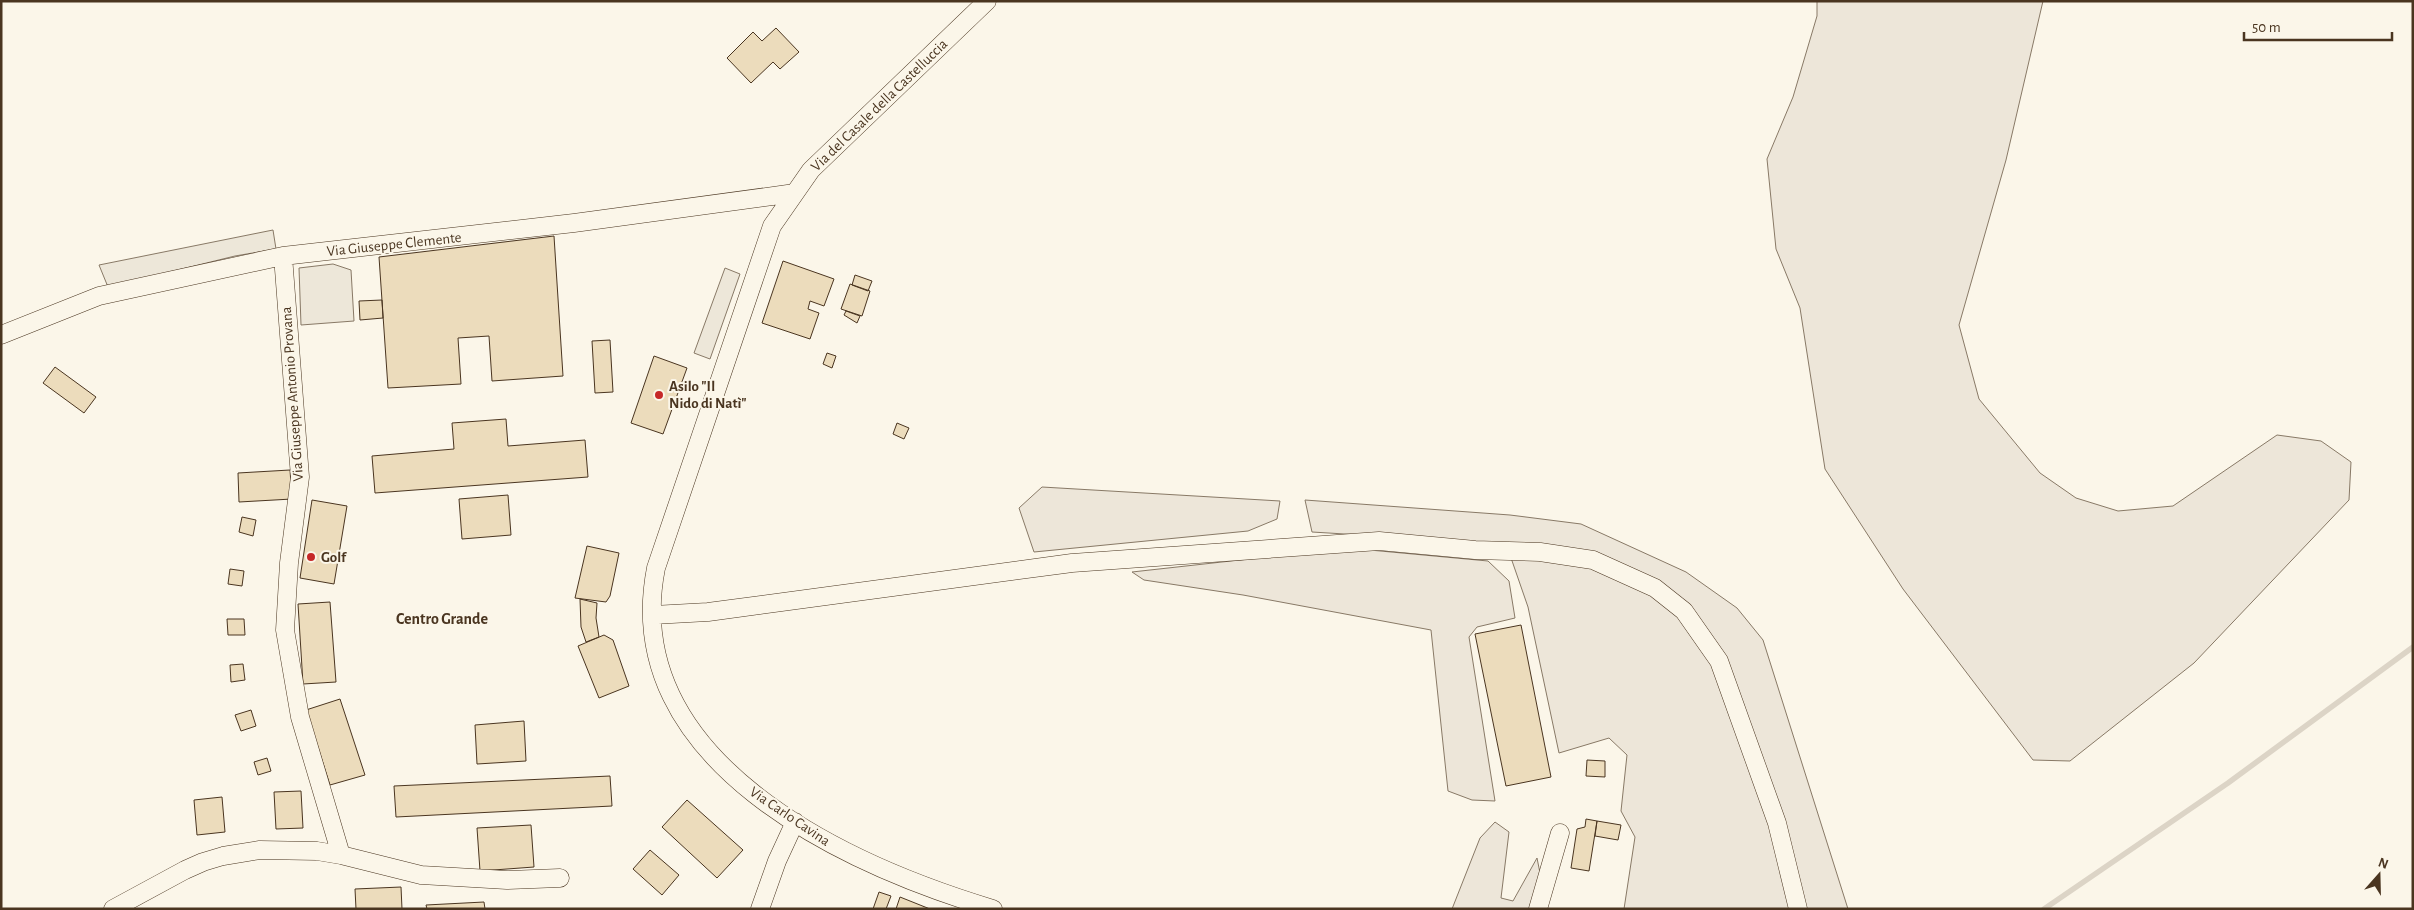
<svg xmlns="http://www.w3.org/2000/svg" width="2414" height="910" viewBox="0 0 2414 910" font-family="'Alegreya Sans',sans-serif">
  <style>
    .green { fill: #ede6d9; stroke: #887966 }
    .parking { fill: #ede7d9; stroke: #887966 }
    .lines { fill: none; stroke-linecap: round; stroke-linejoin: round }
    .stream { stroke: #dcd4c6; stroke-width: 5.5 }
    .building { fill: #ecdcbc; stroke: #4a3520 }
    .minor-casing { stroke: #4a3520; stroke-width: 19 }
    .minor { stroke: #fbf6e9; stroke-width: 18 }
    .poi-dot { fill: #c62828; stroke: #fbf6e9; stroke-width: 2 }
    .labels { text-anchor: middle; stroke-width: 4; stroke-linejoin: round; paint-order: stroke }
    .street-label { font-size: 15px; fill: #4a3520; stroke: #fbf6e9 }
    .poi-label { font-size: 15px; font-weight: bold; fill: #4a3520; stroke: #fbf6e9; text-anchor: start }
    .neighbourhood-label { font-size: 16px; font-weight: bold; fill: #4a3520; stroke: #fbf6e9 }
  </style>
  <rect width="100%" height="100%" fill="#fbf6e9"/>
  <path class="green" d="M1817,1H2043L2006,160L1959,325L1979,399L2040,473L2076,498L2118,511L2173,506L2277,435L2321,441L2351,462L2349,500L2194,663L2070,761L2033,760L1903,589L1825,469L1800,308L1776,249L1767,159L1793,97L1817,16Z
    M1042,487L1280,501L1277,519L1248,531L1034,552L1019,508Z
    M1305,500L1510,515L1581,524L1686,572L1737,608L1763,640L1848,909H1624L1635,837L1621,811L1627,755L1609,738L1559,753L1528,607L1510,555L1477,542L1312,532Z
    M1348,548L1488,561L1509,581L1515,618L1477,627L1469,637L1495,801L1472,800L1448,791L1431,630L1243,595L1144,580L1132,572Z
    M1495,822L1509,832L1501,898L1513,901L1537,858L1540,873L1529,909H1452L1480,838Z"/>
  <path class="parking" d="M273,230L276,249L235,256L108,287L99,265Z
    M333,264L351,270L354,321L301,325L299,268Z
    M725,268L740,274L710,359L694,353Z"/>
  <g class="lines">
    <path class="stream" d="M2044,909L2228,783L2413,647"/>
  </g>
  <path class="building" d="M776,28L799,52L780,69L773,62L751,83L727,58L753,32L762,41Z
    M554,236L563,376L492,381L489,336L458,338L461,384L388,388L379,257Z
    M783,261L834,279L824,306L810,301L808,309L819,313L810,339L762,323Z
    M855,275L872,281L868,291L852,285Z
    M850,284L870,291L862,316L841,309Z
    M382,300L383,318L360,320L359,301Z
    M846,311L860,316L857,323L844,315Z
    M610,340L613,392L595,393L592,341Z
    M827,353L836,356L832,368L823,364Z
    M654,356L687,368L663,434L631,423Z
    M55,367L96,397L84,413L43,383Z
    M506,419L508,446L585,440L588,477L375,493L372,456L454,449L452,423Z
    M897,423L909,428L904,439L893,434Z
    M290,470L292,499L239,502L238,473Z
    M508,495L511,535L462,539L459,499Z
    M312,500L347,506L334,584L300,578Z
    M242,517L256,520L253,536L239,532Z
    M587,546L619,553L610,596L606,602L575,598Z
    M230,569L244,571L242,586L228,584Z
    M580,599L597,603L596,618L599,637L586,642L581,627Z
    M330,602L336,682L303,684L298,604Z
    M227,619H244L245,635H228Z
    M1521,625L1551,777L1506,786L1475,634Z
    M604,635L613,640L629,686L599,698L578,646Z
    M243,664L245,680L231,682L230,665Z
    M340,699L365,775L330,785L306,710Z
    M251,710L256,726L241,731L235,715Z
    M524,721L526,761L477,764L475,725Z
    M267,758L271,771L258,775L254,762Z
    M1587,760L1605,761V777L1586,776Z
    M610,776L612,806L396,817L394,786Z
    M301,791L303,828L276,829L274,792Z
    M222,797L225,832L197,835L194,800Z
    M687,800L743,850L717,878L662,827Z
    M1586,819L1597,821L1589,871L1571,868L1577,829L1585,827Z
    M1597,821L1621,825L1618,840L1595,836Z
    M531,825L534,867L480,871L477,828Z
    M650,850L679,875L662,895L633,869Z
    M401,887L402,909H356L355,889Z
    M879,892L891,896L886,909H873Z
    M900,897L930,909H896Z
    M484,902L485,909H427L426,905Z"/>
  <g class="lines">
    <defs>
      <path id="minor" d="M987,1L811,170L772,226L656,568C618,761 844,864 993,909
        M283,256L300,477L289,563L285,630L300,717L341,855
        M1,335L99,296L283,256L574,223L795,193
        M653,615L708,612L1072,563L1379,541L1475,550L1540,552L1593,560L1655,588L1684,611L1719,661L1777,823L1798,909
        M113,909L185,870L203,862L223,856L260,850L317,851L341,855L421,875L507,880L560,878
        M760,909L777,861L795,822
        M1538,909L1560,833"/>
    </defs>
    <use href="#minor" class="minor-casing"/>
    <use href="#minor" class="minor"/>
  </g>
  <g class="poi-dot">
    <circle cx="659" cy="395" r="5"/>
    <circle cx="311" cy="557" r="5"/>
  </g>
  <g class="labels">
    <g class="street-label">
      <text transform="translate(879 105) rotate(-44)" y="5">Via del Casale della Castelluccia</text>
      <text transform="translate(394 244) rotate(-6)" y="5">Via Giuseppe Clemente</text>
      <text transform="translate(292 394) rotate(-94)" y="5">Via Giuseppe Antonio Provana</text>
      <text transform="translate(790 816) rotate(34)" y="5">Via Carlo Cavina</text>
    </g>
    <g class="poi-label">
      <text x="669" y="391">Asilo "Il<tspan x="669" dy="17">Nido di Natì"</tspan></text>
      <text x="321" y="562">Golf</text>
    </g>
    <g class="neighbourhood-label">
      <text x="442" y="624">Centro Grande</text>
    </g>
  </g>
  <rect width="2414" height="910" fill="none" stroke="#4a3520" stroke-width="5"/>
  <g transform="translate(2379 875) rotate(20)" stroke="#fbf6e9" stroke-width="4" paint-order="stroke">
  <path d="M0-4L9 19L0 12L-9 19Z" fill="#4a3520"/>
  <text y="-8" font-size="14" font-weight="bold" text-anchor="middle" fill="#4a3520">N</text>
  </g>
  <path d="M2244 32v8h148v-8" fill="none" stroke="#4a3520" stroke-width="2.5"/>
  <text x="2252" y="32" font-size="15" fill="#4a3520" stroke="#fbf6e9" stroke-width="4" paint-order="stroke">50 m</text>
</svg>
